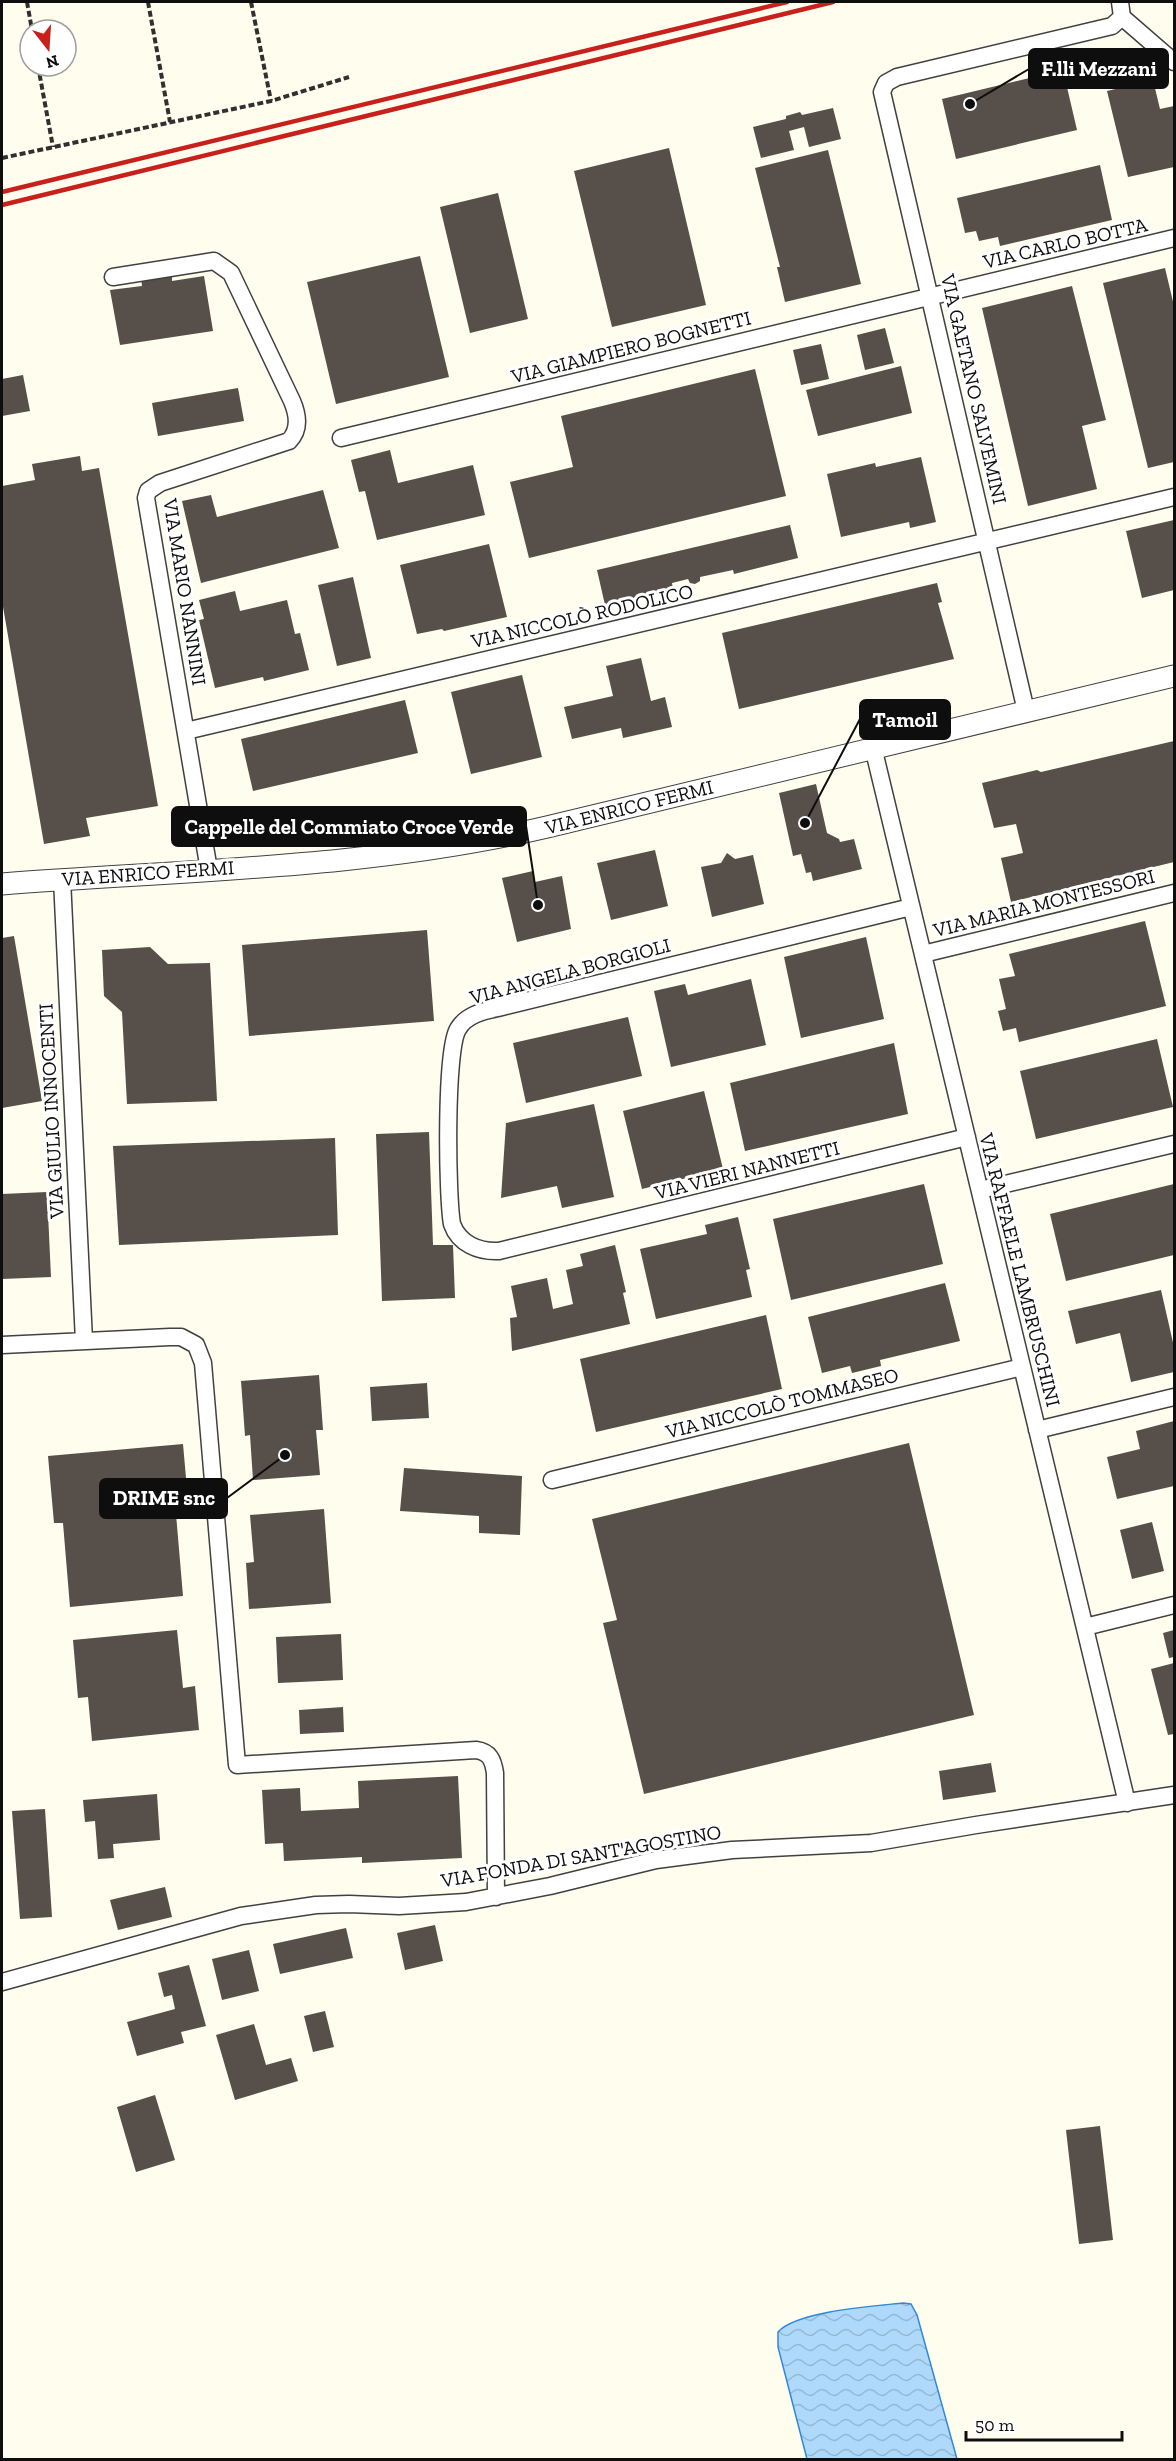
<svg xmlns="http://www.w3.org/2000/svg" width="1176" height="2461" viewBox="0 0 1176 2461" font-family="'Zilla Slab',serif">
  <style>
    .water { fill: url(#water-waves); stroke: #3088d7; stroke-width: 1.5 }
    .building { fill: #574f49 }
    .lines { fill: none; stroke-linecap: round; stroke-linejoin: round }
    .minor-casing { stroke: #414141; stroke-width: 19 }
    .tertiary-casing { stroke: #414141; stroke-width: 23 }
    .path { stroke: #303030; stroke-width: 4; stroke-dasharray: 6 3; stroke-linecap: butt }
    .minor { stroke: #fff; stroke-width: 16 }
    .tertiary { stroke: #fff; stroke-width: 21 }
    .rail { stroke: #c8201b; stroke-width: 4.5 }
    .labels { text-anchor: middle; stroke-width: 6; stroke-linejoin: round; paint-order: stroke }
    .street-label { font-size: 20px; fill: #0e0e0e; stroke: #fff }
    .leader { fill: none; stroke: #0e0e0e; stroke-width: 2 }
    .callout-dot { fill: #0e0e0e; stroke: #fff; stroke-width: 2 }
    .callout { fill: #0e0e0e; stroke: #0e0e0e; stroke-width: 2 }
    .callout-label { font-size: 21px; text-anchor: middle; font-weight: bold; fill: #fff }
  </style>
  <defs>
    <pattern id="water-waves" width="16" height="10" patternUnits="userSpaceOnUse" patternTransform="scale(1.5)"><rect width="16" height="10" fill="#afd9fa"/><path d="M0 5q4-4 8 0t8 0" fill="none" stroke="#95b9d5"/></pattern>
  </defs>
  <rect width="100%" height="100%" fill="#fffdee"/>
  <path class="water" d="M903,2303L911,2304L917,2315L957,2459H807L778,2347V2332C797,2311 875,2306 903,2303Z"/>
  <path class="building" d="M1063,70L1077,130L956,159L942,99Z
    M1153,80L1160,109L1174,106V167L1128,177L1107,91Z
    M833,108L841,139L809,147L804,127L789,131L794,150L761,158L753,127L786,119V116L800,112L802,115Z
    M669,148L706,305L612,327L574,171Z
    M828,150L861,284L785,302L777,267H780L755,168Z
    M1100,165L1112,220L1000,246L998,237L979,241L976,231L965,233L957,198Z
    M498,193L528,319L470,333L440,207Z
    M420,256L449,377L336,404L307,282Z
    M1165,268L1174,306V462L1148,468L1103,283Z
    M172,272V281L204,276L213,331L120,345L110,290L142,286L141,277Z
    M1072,286L1106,420L1082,426L1097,489L1028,506L982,308Z
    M885,328L894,363L865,370L857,335Z
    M821,344L829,379L801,385L793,350Z
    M901,366L912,413L818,436L806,390Z
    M755,369L786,496L529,558L510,482L573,467L561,416Z
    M23,375L30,411L2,416V379Z
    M238,388L244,421L158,436L152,403Z
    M390,450L398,483L473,465L485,515L377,540L365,491L359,492L351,460Z
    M80,456L82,471L99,468L158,806L86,818L90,836L44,844L2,601V486L35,480L32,464Z
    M921,457L936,522L910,528L909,522L841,537L827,474L875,463L876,467Z
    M323,490L339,548L201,583L182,501L211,495L217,517Z
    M1174,520V590L1142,598L1126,531Z
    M790,525L798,558L734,574L733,570L700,577V581L695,584L690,583L688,579L672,583L673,589L605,605L597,570Z
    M489,544L507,617L444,631L442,629L417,634L400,565Z
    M353,577L371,658L337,666L318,585Z
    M937,583L942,602L938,603L954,659L739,709L722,633Z
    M235,591L240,611L287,600L295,634L300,633L309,670L264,681L263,677L215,688L199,620L204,619L199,600Z
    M641,658L651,701L665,697L672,727L623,738L621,728L572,739L564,707L613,696L606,666Z
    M522,675L542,757L471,774L451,692Z
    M405,700L418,753L253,791L241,739Z
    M1174,741V862L1011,902L1001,858L1023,853L1016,824L994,828L982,783L1037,770L1041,772Z
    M816,784L827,833L839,839L840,842L854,839L862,869L813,881L811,872L806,873L801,854L793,856L779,793Z
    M655,850L668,906L611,920L597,863Z
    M727,853L735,859L753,855L764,904L712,917L701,867L721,863Z
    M533,871L535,882L562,876L571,929L517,942L502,878Z
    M1145,921L1166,1006L1019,1042L1016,1028L1003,1031L998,1011L1006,1009L999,979L1015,976L1009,954Z
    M427,930L434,1021L249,1036L242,945Z
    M14,936L42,1101L2,1108V938Z
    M866,937L884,1019L801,1038L784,957Z
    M150,947L168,964L210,963L217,1101L127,1104L122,1012L104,996L102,950Z
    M751,979L766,1045L671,1067L654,991L685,984L688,995Z
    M628,1017L642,1076L526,1103L513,1043Z
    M1157,1039L1173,1107L1036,1139L1020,1071Z
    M894,1043L908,1114L745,1151L730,1083Z
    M704,1091L723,1169L642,1189L623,1111Z
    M594,1104L614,1197L562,1208L557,1186L501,1198L506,1123Z
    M429,1132L433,1245H453L455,1298L382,1301L376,1134Z
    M335,1138L338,1235L119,1245L113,1146Z
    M924,1184L943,1264L791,1300L773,1219Z
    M1174,1184V1255L1066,1281L1050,1214Z
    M47,1192L51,1277L2,1279V1194Z
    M738,1217L750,1269L746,1270L752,1297L656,1319L640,1249L707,1234L705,1225Z
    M615,1245L626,1292L623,1293L630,1324L512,1351L510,1318L517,1317L511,1286L547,1278L553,1309L573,1304L566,1270L583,1266L580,1254Z
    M945,1283L960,1341L880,1360L881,1366L852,1373L850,1366L822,1373L808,1317Z
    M1161,1290L1174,1347V1372L1131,1382L1120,1333L1076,1344L1068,1311Z
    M766,1315L782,1389L596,1432L580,1359Z
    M319,1375L323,1430H316L320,1475L253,1480L250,1435L245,1436L241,1381Z
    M427,1383L429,1418L372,1421L370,1387Z
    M1174,1421V1486L1117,1499L1107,1457L1140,1449L1136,1431Z
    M909,1443L974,1715L644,1794L603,1623L617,1620L592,1519Z
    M183,1444L189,1512L176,1514L183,1596L70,1607L63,1523H54L48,1456Z
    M404,1468L522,1476L520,1535L479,1533V1516L400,1511Z
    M324,1509L331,1603L249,1609L246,1563L254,1562L250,1515Z
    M1152,1522L1164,1571L1132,1579L1120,1530Z
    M177,1630L183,1688L195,1686L199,1730L92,1741L88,1697L78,1698L73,1640Z
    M1174,1630V1657L1169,1658L1163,1633Z
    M341,1634L343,1680L278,1683L276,1637Z
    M1174,1663V1734L1168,1735L1151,1669Z
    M343,1707L344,1732L300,1734L299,1710Z
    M991,1763L996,1792L943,1800L939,1771Z
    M458,1776L462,1858L362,1863V1857L284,1861L283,1843L265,1844L262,1790L300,1788L301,1811L359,1808L358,1781Z
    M157,1794L160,1840L113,1844L114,1858L98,1859L95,1821L85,1822L83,1800Z
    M45,1809L52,1917L20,1919L12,1811Z
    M165,1887L172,1917L118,1930L110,1900Z
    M435,1925L443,1961L405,1970L397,1933Z
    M346,1928L353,1958L280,1974L273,1944Z
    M249,1950L259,1991L222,2000L212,1959Z
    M189,1965L206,2026L181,2032L184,2043L137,2056L127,2022L175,2009L172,1995L164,1997L158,1973Z
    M325,2011L334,2047L313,2052L304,2016Z
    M254,2024L266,2065L291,2058L298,2081L235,2100L216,2035Z
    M155,2095L175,2160L136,2172L117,2107Z
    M1100,2126L1113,2240L1079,2244L1066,2130Z"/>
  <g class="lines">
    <defs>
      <path id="minor" d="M1120,2L1122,17
        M1122,17L1174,62
        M113,277L214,261L231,273L292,401C298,415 300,430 289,441L160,483L148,491L146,498L209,870
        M341,438L1174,238
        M1026,711L882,92L886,83L897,77L1112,26L1122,17
        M186,731L1174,497
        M873,747L1127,1803
        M62,879L84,1341
        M911,907L498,1008C483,1011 466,1015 458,1029C445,1050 447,1196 452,1224C459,1244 479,1252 499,1251L967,1137
        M923,954L1174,893
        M980,1190L1174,1144
        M2,1345L170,1337H181L196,1345L203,1363L237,1765L476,1750C490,1752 493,1760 495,1773L496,1897
        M1037,1430L1174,1397
        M552,1480L1022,1367
        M1085,1627L1174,1605
        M2,1982L241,1916L316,1905L349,1904L399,1906L466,1902L550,1886L656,1860L732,1850L871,1843L976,1825L1174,1795"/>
      <path id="tertiary" d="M2,884C183,870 368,869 547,827L1174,676"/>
    </defs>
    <use href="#minor" class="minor-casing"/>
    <use href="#tertiary" class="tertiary-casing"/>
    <path class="path" d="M27,2L32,30
      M148,2L170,122
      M251,2L271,101
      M38,66L53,147
      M2,158L271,101L349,77"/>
    <use href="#minor" class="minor"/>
    <use href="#tertiary" class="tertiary"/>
    <path class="rail" d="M2,192L787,2
      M2,205L833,2"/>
  </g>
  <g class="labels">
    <g class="street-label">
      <text transform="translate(1065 243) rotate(-13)" y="7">VIA CARLO BOTTA</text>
      <text transform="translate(631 347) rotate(-14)" y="7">VIA GIAMPIERO BOGNETTI</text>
      <text transform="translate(974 389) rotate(77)" y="7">VIA GAETANO SALVEMINI</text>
      <text transform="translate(185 592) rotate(81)" y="7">VIA MARIO NANNINI</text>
      <text transform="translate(582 616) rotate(-13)" y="7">VIA NICCOLÒ RODOLICO</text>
      <text transform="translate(629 807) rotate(-14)" y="7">VIA ENRICO FERMI</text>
      <text transform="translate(148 873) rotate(-4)" y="7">VIA ENRICO FERMI</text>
      <text transform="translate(1044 903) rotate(-14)" y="7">VIA MARIA MONTESSORI</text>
      <text transform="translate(570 971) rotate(-15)" y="7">VIA ANGELA BORGIOLI</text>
      <text transform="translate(51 1111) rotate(-93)" y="7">VIA GIULIO INNOCENTI</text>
      <text transform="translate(747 1170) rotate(-14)" y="7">VIA VIERI NANNETTI</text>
      <text transform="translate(1020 1270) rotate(76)" y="7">VIA RAFFAELE LAMBRUSCHINI</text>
      <text transform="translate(782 1403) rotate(-14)" y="7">VIA NICCOLÒ TOMMASEO</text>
      <text transform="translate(581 1856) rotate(-10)" y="7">VIA FONDA DI SANT'AGOSTINO</text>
    </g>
  </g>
  <path class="leader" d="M970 104L1029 69M805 823L860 719M538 905L526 826M285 1455L227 1498"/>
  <g class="callout-dot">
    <circle cx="970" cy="104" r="6"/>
    <circle cx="805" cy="823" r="6"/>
    <circle cx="538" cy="905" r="6"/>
    <circle cx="285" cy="1455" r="6"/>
  </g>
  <g class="callout">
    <rect x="1029" y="49" width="139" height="39" rx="6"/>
    <rect x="860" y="700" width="90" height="39" rx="6"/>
    <rect x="172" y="807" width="354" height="39" rx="6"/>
    <rect x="100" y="1479" width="127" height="39" rx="6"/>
  </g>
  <g class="callout-label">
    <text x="1099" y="76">F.lli Mezzani</text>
    <text x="905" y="727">Tamoil</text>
    <text x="349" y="834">Cappelle del Commiato Croce Verde</text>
    <text x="164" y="1505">DRIME snc</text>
  </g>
  <rect width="1176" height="2461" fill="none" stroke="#0e0e0e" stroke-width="6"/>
  <g transform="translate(48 48) rotate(163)"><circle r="28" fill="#ffffff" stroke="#9f9f9f" stroke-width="1.5"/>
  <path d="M0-4.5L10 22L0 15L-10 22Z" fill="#c8201b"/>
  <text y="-9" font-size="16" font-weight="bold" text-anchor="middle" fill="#0e0e0e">N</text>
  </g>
  <path d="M966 2431v9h156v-9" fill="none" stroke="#0e0e0e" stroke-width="3"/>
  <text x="975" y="2431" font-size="18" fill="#0e0e0e" stroke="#ffffff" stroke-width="4.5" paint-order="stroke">50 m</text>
</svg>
